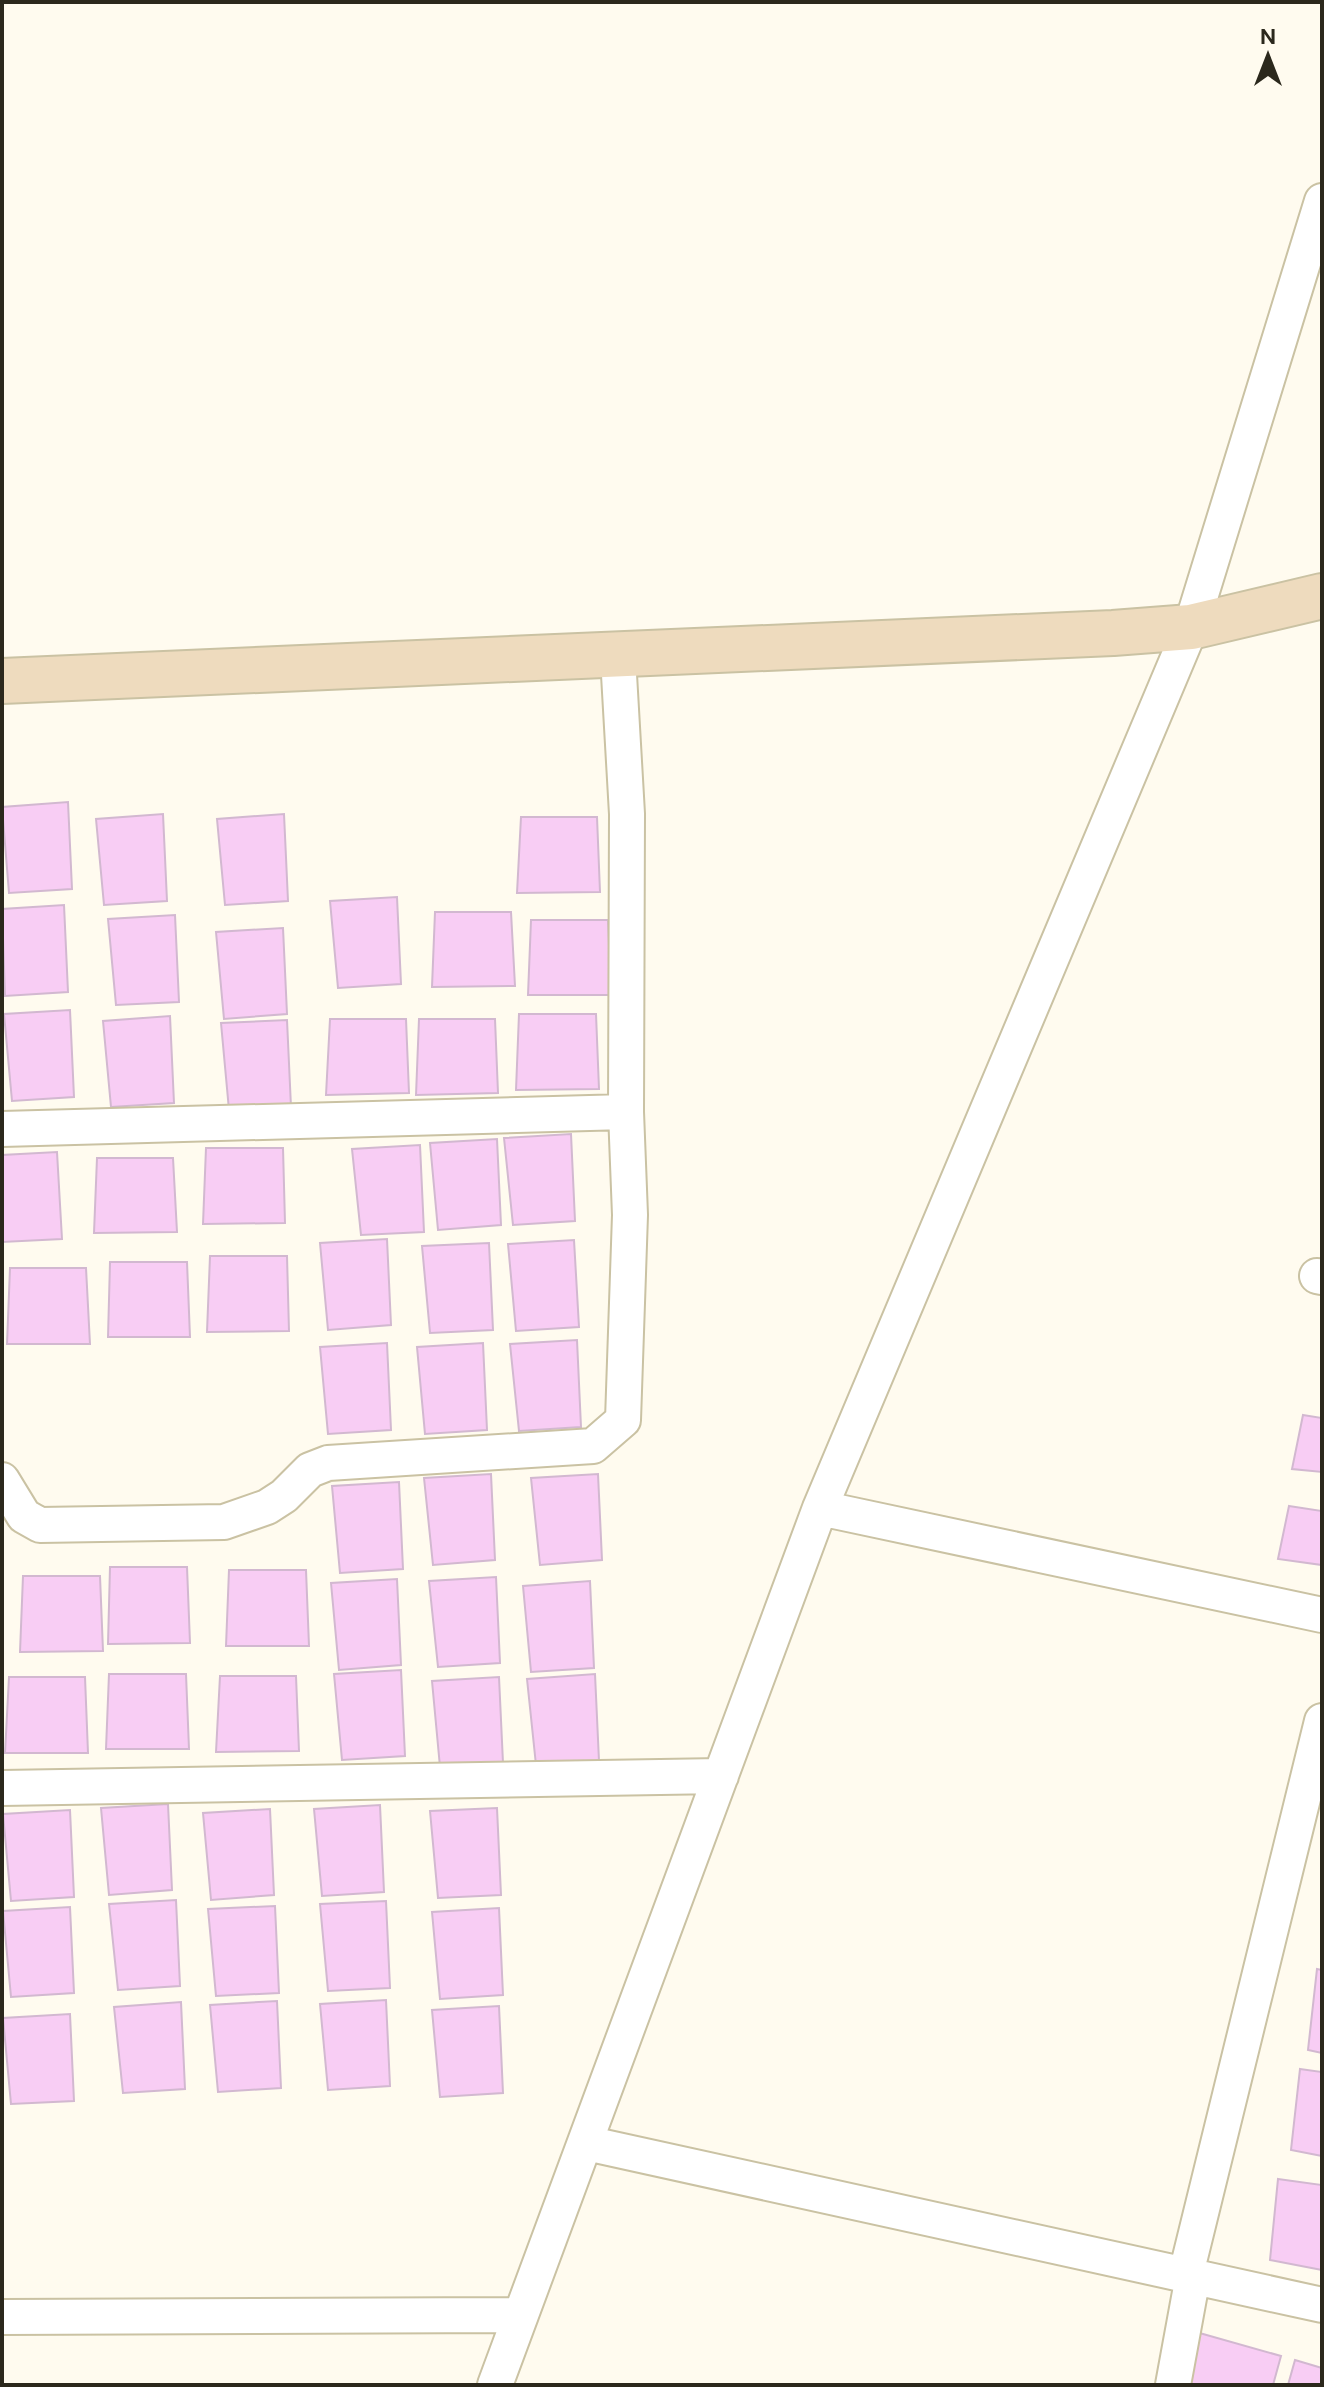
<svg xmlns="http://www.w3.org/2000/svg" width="1324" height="2387" viewBox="0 0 1324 2387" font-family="'DM Sans',sans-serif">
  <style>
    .building { fill: #f8cdf4; stroke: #d2b8d0; stroke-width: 2 }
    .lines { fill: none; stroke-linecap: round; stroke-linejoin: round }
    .minor-casing { stroke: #cac2a3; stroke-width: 38 }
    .secondary-casing { stroke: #cac2a3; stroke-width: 48 }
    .minor { stroke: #fff; stroke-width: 34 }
    .secondary { stroke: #eedbbe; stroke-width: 44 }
  </style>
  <rect width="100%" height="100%" fill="#fffbef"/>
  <path class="building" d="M68,802L72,889L9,893L2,807Z
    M163,814L167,901L104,905L96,819Z
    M284,814L288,901L225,905L217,819Z
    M521,817H597L600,892L517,893Z
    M397,897L401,984L338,988L330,901Z
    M64,905L68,992L5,996L2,909Z
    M435,912H511L515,986L432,987Z
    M175,915L179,1002L116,1005L108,919Z
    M531,920H608L611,995H528Z
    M283,928L287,1014L224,1019L216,932Z
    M70,1010L74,1097L12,1101L4,1014Z
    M519,1014H596L599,1089L516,1090Z
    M170,1016L174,1103L111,1107L103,1021Z
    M330,1019H406L409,1093L326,1095Z
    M419,1019H495L498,1093L416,1095Z
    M287,1020L291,1107L229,1110L221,1023Z
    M571,1134L575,1221L513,1225L504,1138Z
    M497,1139L501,1225L438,1230L430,1143Z
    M420,1145L424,1232L361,1235L352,1149Z
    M206,1148H283L285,1223L203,1224Z
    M57,1152L62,1239L2,1242V1155Z
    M97,1158H173L177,1232L94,1233Z
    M387,1239L391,1325L328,1330L320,1243Z
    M574,1240L579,1327L516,1331L508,1244Z
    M489,1243L493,1330L430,1333L422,1246Z
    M210,1256H287L289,1331L207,1332Z
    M110,1262H187L190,1337H108Z
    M10,1268H86L90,1344H7Z
    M577,1340L581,1427L519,1431L510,1344Z
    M387,1343L391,1430L328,1434L320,1347Z
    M483,1343L487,1430L425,1434L417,1347Z
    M1303,1415L1322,1418V1472L1292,1469Z
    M491,1474L495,1560L433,1565L424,1478Z
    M598,1474L602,1560L540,1565L531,1478Z
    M399,1482L403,1569L340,1573L332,1486Z
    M1289,1506L1322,1511V1565L1278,1559Z
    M110,1567H187L190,1643L108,1644Z
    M229,1570H306L309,1646H226Z
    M23,1576H100L103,1651L20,1652Z
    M496,1577L500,1663L438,1667L429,1581Z
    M397,1579L401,1665L339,1670L331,1583Z
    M590,1581L594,1668L531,1672L523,1586Z
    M401,1670L405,1756L342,1760L334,1674Z
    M109,1674H186L189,1749H106Z
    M595,1674L599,1761L536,1765L527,1679Z
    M220,1676H296L299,1751L216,1752Z
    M9,1677H85L88,1753H5Z
    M499,1677L503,1763L440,1767L432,1681Z
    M168,1804L172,1890L109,1895L101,1808Z
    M380,1805L384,1892L322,1896L314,1809Z
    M497,1808L501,1895L438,1898L430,1811Z
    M270,1809L274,1895L211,1900L203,1813Z
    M70,1810L74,1897L11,1901L3,1814Z
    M176,1900L180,1986L118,1990L109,1904Z
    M386,1901L390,1988L328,1991L320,1904Z
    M275,1906L279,1993L216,1996L208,1909Z
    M70,1907L74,1993L11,1997L3,1911Z
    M499,1908L503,1995L440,1999L432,1912Z
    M1317,1969L1322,1970V2053L1308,2050Z
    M386,2000L390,2086L328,2090L320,2004Z
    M277,2001L281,2088L218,2092L210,2005Z
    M181,2002L185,2089L123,2093L114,2007Z
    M499,2006L503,2093L440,2097L432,2010Z
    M70,2014L74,2101L11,2104L3,2018Z
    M1300,2069L1322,2072V2156L1291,2150Z
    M1278,2179L1322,2185V2270L1270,2260Z
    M1196,2332L1281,2356L1273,2385H1181Z
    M1295,2360L1322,2368V2385H1288Z"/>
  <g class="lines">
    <defs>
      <path id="minor" d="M2,1129L626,1112
        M1317,1276L1322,1277
        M2,1480L24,1516L40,1525L224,1522L267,1507L284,1496L310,1470L328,1463L593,1446L623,1420L630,1215L626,1112L627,814L618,657
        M820,1508L1322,1615
        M2,1788L721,1776
        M586,2143L1322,2305
        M1186,2274L1322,1721
        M2,2317L521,2315
        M495,2385L820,1508L1191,627L1322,201
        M1173,2385L1193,2276"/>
      <path id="secondary" d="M2,681L1113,633L1191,627L1322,596"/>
    </defs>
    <use href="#minor" class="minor-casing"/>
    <use href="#secondary" class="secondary-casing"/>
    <use href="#minor" class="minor"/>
    <use href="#secondary" class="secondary"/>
  </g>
  <rect width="1324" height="2387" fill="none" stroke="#2b281c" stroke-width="8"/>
  <g transform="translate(1268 56)" stroke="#fffbef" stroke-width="6" paint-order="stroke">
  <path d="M0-6L14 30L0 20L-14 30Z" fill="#2b281c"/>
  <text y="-12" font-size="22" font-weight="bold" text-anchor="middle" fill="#2b281c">N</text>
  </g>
</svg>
